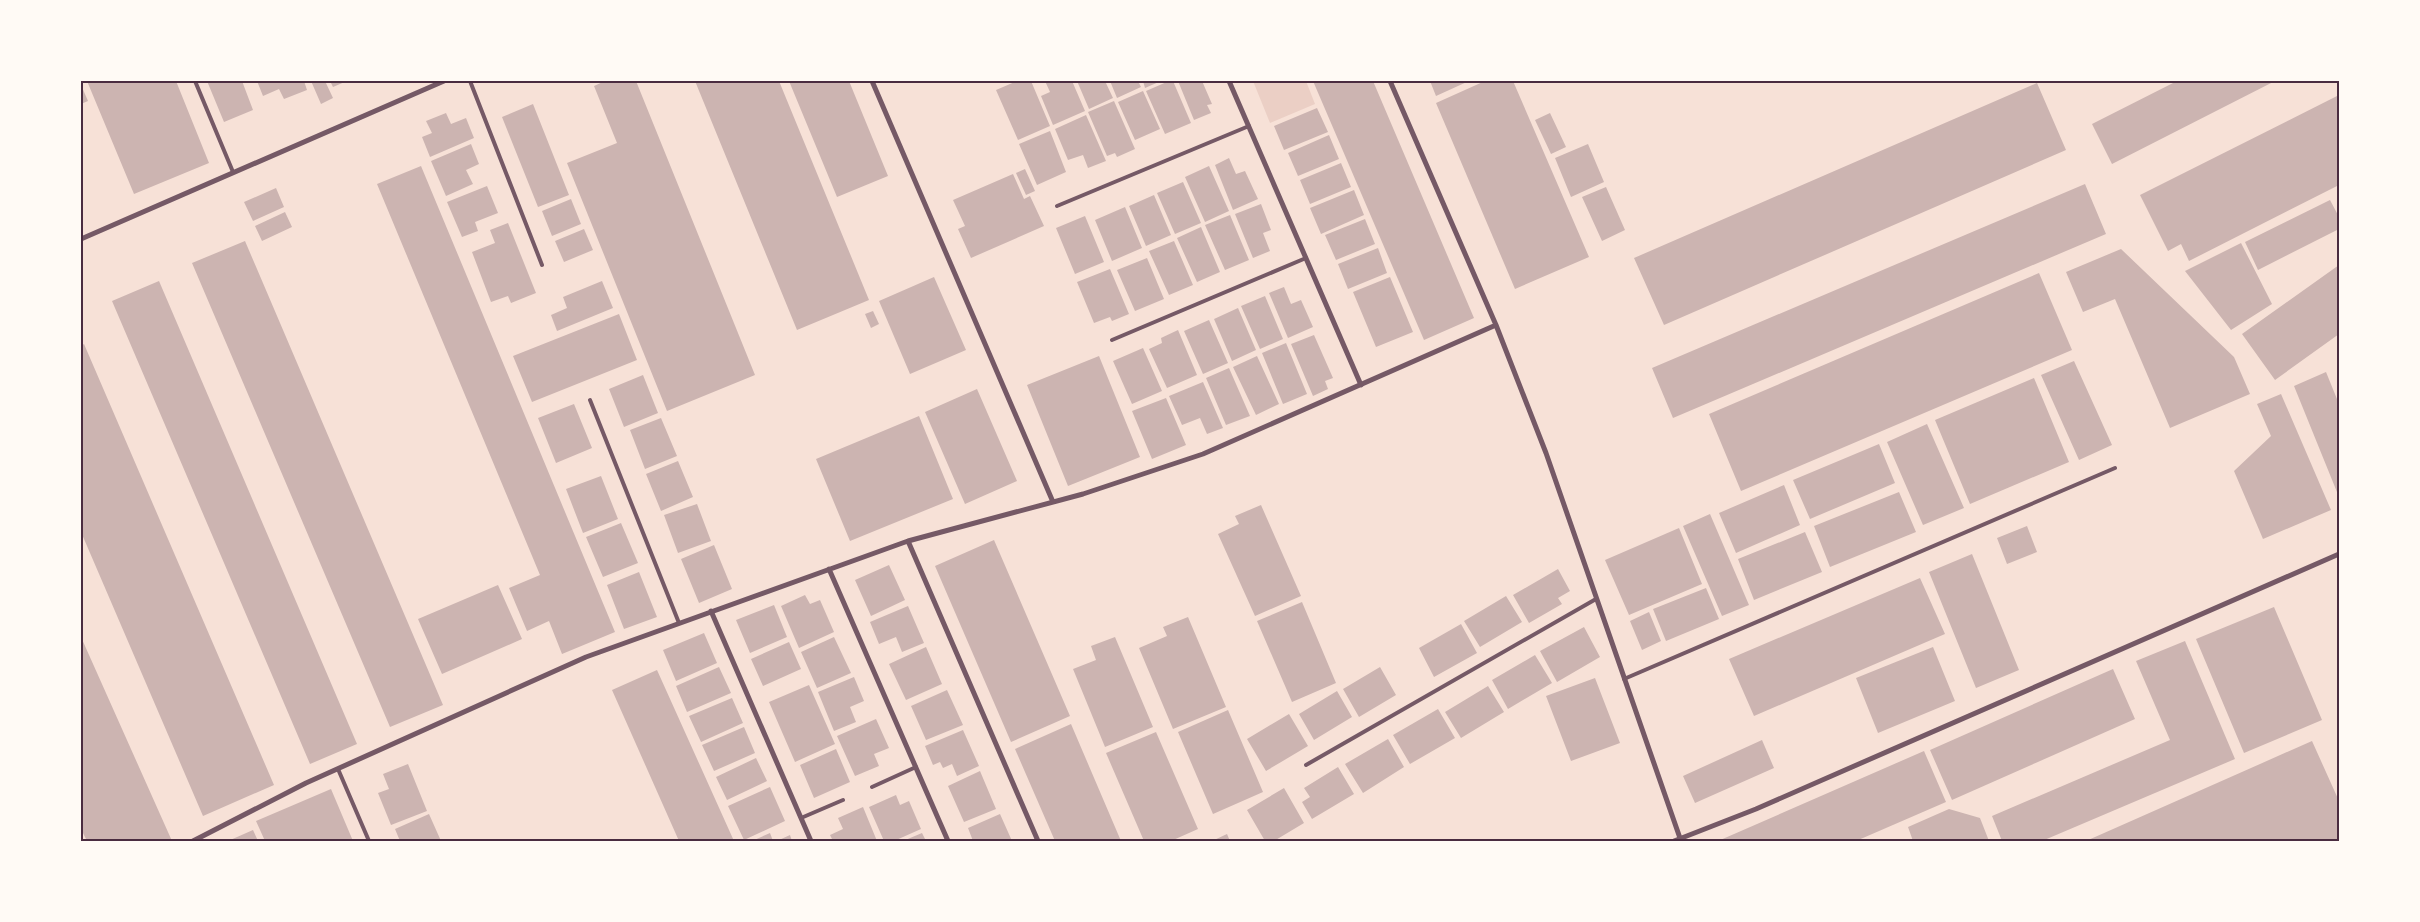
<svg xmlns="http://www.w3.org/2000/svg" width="2420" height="922" viewBox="0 0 2420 922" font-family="Quicksand,sans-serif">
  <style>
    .green { fill: #ebcfc5 }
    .building { fill: #ccb4b1 }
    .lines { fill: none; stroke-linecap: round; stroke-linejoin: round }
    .service { stroke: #755966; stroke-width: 4 }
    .minor { stroke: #755966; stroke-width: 5 }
    .neatline { fill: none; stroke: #4a2c40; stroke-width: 2 }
  </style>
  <rect width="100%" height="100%" fill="#f7e1d7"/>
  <path class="green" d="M1253,81H1306L1315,104L1270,123Z"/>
  <path class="building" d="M87,81H176L209,163L134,194Z
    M207,81H242L253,110L224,122Z
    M257,81H304L307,90L284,99L279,89L263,96Z
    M311,81H325L333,98L321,104Z
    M330,81H347L333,87Z
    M605,81H636L755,375L667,411L567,163L617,143L594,86Z
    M695,81H779L869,300L797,330Z
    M789,81H849L888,176L837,197Z
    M1017,81H1031L1050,126L1018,140L996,90Z
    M1045,81H1072L1085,111L1053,125L1041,96L1050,92Z
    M1077,81H1105L1113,98L1089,109Z
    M1110,81H1138L1141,87L1117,98Z
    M1143,81H1161L1145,88Z
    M1169,81H1173L1191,123L1165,134L1146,91Z
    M1178,81H1202L1212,104L1207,105L1211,113L1194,120Z
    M1313,81H1373L1474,318L1424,340Z
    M1430,81H1469L1436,96Z
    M1485,81H1513L1589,257L1515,289L1436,103Z
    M2177,81H2275L2112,164L2092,124Z
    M2037,83L2066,150L1664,325L1634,258Z
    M81,85L88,101L81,104Z
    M1143,91L1160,129L1135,140L1118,102Z
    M2339,95V185L2189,261L2181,244L2168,251L2140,195Z
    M1114,101L1135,149L1117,157L1115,153L1107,156L1088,112Z
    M533,104L569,195L538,207L502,117Z
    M1317,108L1328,132L1284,150L1274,126Z
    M446,113L451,124L466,118L474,138L430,157L422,137L432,133L426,121Z
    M1550,113L1566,147L1551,154L1535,120Z
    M1086,115L1106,161L1088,168L1083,155L1068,160L1055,129Z
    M1050,131L1066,172L1037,185L1019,144Z
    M1329,135L1339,159L1298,176L1288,153Z
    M471,144L479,164L466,170L473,184L446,196L431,161Z
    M1588,144L1604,182L1571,197L1555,158Z
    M1229,158L1236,174L1245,171L1258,199L1233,210L1215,165Z
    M1341,163L1351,187L1310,204L1300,180Z
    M421,166L615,632L562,654L549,621L527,631L509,588L540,575L377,184Z
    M1209,166L1229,211L1205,222L1185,177Z
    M1025,169L1035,191L1026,195L1016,173Z
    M1013,174L1024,199L1030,196L1044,226L971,258L958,229L965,226L953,200Z
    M1183,182L1201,223L1175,234L1157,193Z
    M2085,184L2106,234L1673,418L1652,368Z
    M487,186L498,213L475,222L478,231L462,237L447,202Z
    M1606,187L1625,230L1602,241L1582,197Z
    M276,188L284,207L253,221L244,202Z
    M1354,190L1364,215L1321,234L1310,208Z
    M1154,195L1171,235L1146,246L1129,206Z
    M571,199L581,224L552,236L542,211Z
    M2330,200L2339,217V229L2258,270L2245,242Z
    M1261,204L1271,230L1263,233L1270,251L1253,258L1235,214Z
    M1125,207L1142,248L1112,261L1095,220Z
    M285,212L292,227L262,241L255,226Z
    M1230,215L1249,260L1225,270L1205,225Z
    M1085,216L1104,262L1075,274L1056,228Z
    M1365,219L1375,244L1336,260L1325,235Z
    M508,223L536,293L511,303L508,296L491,302L472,252L495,243L490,230Z
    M1201,227L1220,272L1197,282L1177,238Z
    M584,229L593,250L564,262L555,241Z
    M245,241L443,705L390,727L192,263Z
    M1174,241L1193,285L1169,295L1149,251Z
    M2241,243L2272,304L2231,330L2185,271Z
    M1378,248L1387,273L1348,289L1338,264Z
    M2121,249L2234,357L2250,394L2170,428L2115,299L2083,312L2066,272Z
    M1147,258L1164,299L1135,311L1117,270Z
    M2339,265V334L2275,380L2242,334Z
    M1110,269L1129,314L1112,321L1110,317L1094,323L1077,282Z
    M2039,273L2072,350L1741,491L1709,414Z
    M934,277L966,350L910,374L879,301Z
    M1390,277L1413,332L1376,347L1353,292Z
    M159,281L357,744L310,764L112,301Z
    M602,281L613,308L557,331L551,315L567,308L563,297Z
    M1284,287L1291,304L1301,300L1313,327L1288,338L1269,293Z
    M1265,296L1283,339L1260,349L1241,306Z
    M1238,308L1256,350L1232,361L1214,319Z
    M873,311L879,324L871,328L865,314Z
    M619,314L637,360L532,402L513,356Z
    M1209,320L1228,363L1203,374L1184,331Z
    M1178,330L1197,375L1167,388L1149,349L1162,343L1161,338Z
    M1314,335L1333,378L1325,381L1328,389L1313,396L1291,344Z
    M1286,343L1307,394L1283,404L1262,353Z
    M84,344L274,785L203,816L81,532V346Z
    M1143,348L1162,391L1132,404L1113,361Z
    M1099,356L1140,457L1068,486L1027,385Z
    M1257,356L1279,404L1256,415L1233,367Z
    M2074,361L2112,445L2079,460L2041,375Z
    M1229,368L1250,416L1226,425L1206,378Z
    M2326,372L2339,404V497L2294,386Z
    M643,375L658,413L624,427L609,389Z
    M2034,378L2069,462L1970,504L1935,420Z
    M1203,382L1223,428L1207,434L1200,418L1182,425L1169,396Z
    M977,389L1017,481L965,504L925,412Z
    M2281,394L2331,510L2263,539L2234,471L2271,436L2257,404Z
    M1166,398L1186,445L1152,459L1132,411Z
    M574,404L592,448L556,463L538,418Z
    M919,416L953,499L850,541L816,459Z
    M661,418L677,456L645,469L630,430Z
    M1927,424L1964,508L1923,525L1887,442Z
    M1879,444L1895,483L1810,519L1793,480Z
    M678,461L693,497L661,511L646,474Z
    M601,476L618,519L583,533L566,489Z
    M1784,485L1800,525L1736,553L1719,513Z
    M1899,492L1916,532L1830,567L1814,526Z
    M697,504L711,541L678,553L664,515Z
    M1261,505L1301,596L1255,616L1218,534L1239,524L1235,516Z
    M1710,514L1749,605L1722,616L1683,526Z
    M621,523L638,563L603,577L586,537Z
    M2027,526L2037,552L2007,564L1997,538Z
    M1679,528L1702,584L1629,615L1605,560Z
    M1805,532L1822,572L1754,600L1738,559Z
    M994,540L1070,716L1011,742L935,566Z
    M714,545L732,589L699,603L681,559Z
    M1972,554L2019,670L1976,688L1929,572Z
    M889,565L905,600L871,616L855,580Z
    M1558,569L1570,591L1558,598L1562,604L1529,623L1513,595Z
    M639,572L657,617L624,629L607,585Z
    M1920,578L1945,634L1754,716L1729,659Z
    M498,585L522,639L442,674L418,619Z
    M1706,588L1719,619L1666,641L1653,609Z
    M805,595L810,604L820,600L834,632L799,648L781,606Z
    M1506,596L1522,622L1480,647L1464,621Z
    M1302,602L1336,683L1292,702L1257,621Z
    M774,605L787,637L750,653L736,620Z
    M908,606L924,643L902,652L896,637L879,644L870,622Z
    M2274,607L2322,720L2244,753L2196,639Z
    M1649,612L1661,641L1642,650L1630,621Z
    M1188,617L1226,707L1173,729L1139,648L1167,636L1163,627Z
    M1461,624L1477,653L1434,677L1419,648Z
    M1584,627L1600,657L1557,682L1540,651Z
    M704,633L717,663L676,681L663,650Z
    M81,637L172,841H87L81,829Z
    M834,637L851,673L817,688L801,652Z
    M1115,637L1153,727L1105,747L1073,669L1096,660L1091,646Z
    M2185,641L2235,759L2042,841H2002L1992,816L2170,740L2136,661Z
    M789,642L801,669L763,686L751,659Z
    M926,647L942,684L906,700L889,664Z
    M1933,647L1955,701L1878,733L1856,678Z
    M1535,655L1552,683L1508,709L1492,680Z
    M719,667L731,693L687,712L676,686Z
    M1380,667L1396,695L1359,717L1343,689Z
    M2113,669L2135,719L1952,800L1930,750Z
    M657,670L734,841H679L612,690Z
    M854,677L864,701L850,707L856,722L834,731L818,692Z
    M1595,678L1620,743L1571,761L1546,696Z
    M809,685L835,744L795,762L769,702Z
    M1488,686L1504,712L1461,738L1445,712Z
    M947,690L963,725L926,740L911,706Z
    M1337,691L1352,717L1314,740L1299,714Z
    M732,698L743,723L701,742L689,716Z
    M1438,709L1455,738L1410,764L1393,735Z
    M1228,710L1263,792L1213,814L1178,732Z
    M1289,714L1308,746L1266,771L1247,739Z
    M876,719L889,748L874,754L879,766L855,776L837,736Z
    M1071,724L1121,841H1055L1015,749Z
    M744,727L755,753L714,771L702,745Z
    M963,730L979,766L957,776L952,764L943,768L940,762L933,765L925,746Z
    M1156,732L1198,829L1171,841H1144L1106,753Z
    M1388,739L1404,767L1363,793L1345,764Z
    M1762,740L1774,768L1695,803L1683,776Z
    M2312,741L2339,801V841H2086Z
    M836,749L850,782L814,798L800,765Z
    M1924,751L1946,802L1856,841H1718Z
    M756,758L767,781L727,800L716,777Z
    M408,764L427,811L391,825L378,793L389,789L383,774Z
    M1338,767L1354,794L1312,819L1302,802L1310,797L1304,788Z
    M980,771L996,809L964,822L948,786Z
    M770,787L785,821L744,840L728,806Z
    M1284,788L1304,823L1274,841H1265L1247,810Z
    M331,789L353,841H265L256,821Z
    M896,795L900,805L909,801L921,829L894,841H884L869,807Z
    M863,807L877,841H833L830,835L843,829L838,818Z
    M1949,809L1980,818L1989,841H1913L1908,827Z
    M429,814L441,841H400L395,829Z
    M1000,814L1012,841H973L968,828Z
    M253,830L258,841H228Z
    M770,833L773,841H752Z
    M922,833L926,841H903Z
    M1227,834L1230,841H1212Z
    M790,835L792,841H777Z"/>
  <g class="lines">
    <path class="service" d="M195,81L233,172
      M470,81L542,265
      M1057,206L1249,126
      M1112,340L1306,258
      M590,400L679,623
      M1624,679L2115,468
      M1306,765L1596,599
      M338,769L369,841
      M872,787L916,767
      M801,818L843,800"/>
    <path class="minor" d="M872,81L1053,502
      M1229,81L1361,385
      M1390,81L1496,325L1546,453L1681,841
      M81,239L444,81
      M908,541L1038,841
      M829,569L948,841
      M711,611L811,841
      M193,841L306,783L586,657L908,541L1083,494L1203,454L1496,325
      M1674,841L1756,809L2339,554"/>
  </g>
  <rect width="2420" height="922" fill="none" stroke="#fffaf5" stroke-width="165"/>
  <rect x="82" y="82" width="2256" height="758" class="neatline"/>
</svg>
